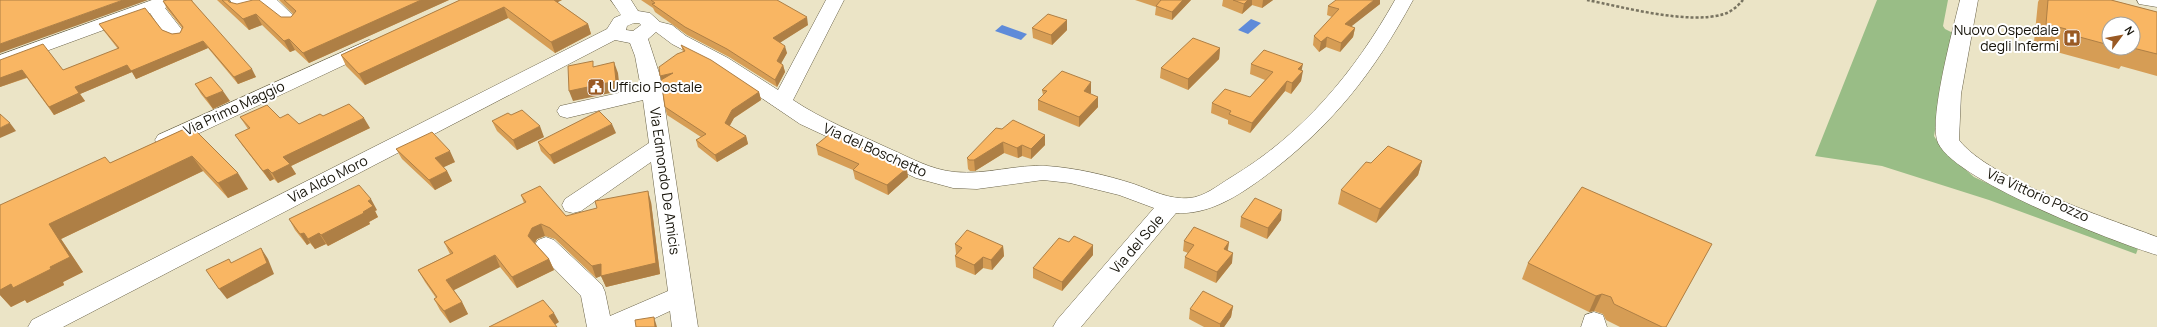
<svg xmlns="http://www.w3.org/2000/svg" width="2157" height="327" viewBox="0 0 2157 327" font-family="Manrope,sans-serif">
  <style>
    .green { fill: #99bd86 }
    .water { fill: #5f8bd9 }
    .lines { fill: none; stroke-linecap: round; stroke-linejoin: round }
    .minor-casing { stroke: #696248; stroke-width: 1 }
    .path { stroke: #787360; stroke-width: 2.5; stroke-dasharray: 3 2; stroke-linecap: butt }
    .minor { fill: #fff; fill-rule: evenodd }
    .wall { fill: #d69d55; fill-rule: evenodd }
    .shaded-wall { fill: #ae7f45 }
    .building { fill: #f9b663; stroke: #ae7f45 }
    .labels { text-anchor: middle; stroke-width: 4; stroke-linejoin: round; paint-order: stroke }
    .poi-label { font-size: 14px; fill: #161309; stroke: #fff; text-anchor: end }
    .street-label { font-size: 14px; fill: #161309; stroke: #fff }
  </style>
  <rect width="100%" height="100%" fill="#ebe4c6"/>
  <path class="green" d="M1877,0H1948L1943,26L1945,29L1953,33L1934,136L1942,149L1974,177L2004,191L2139,246L2136,254L1989,200L1882,166L1815,156Z"/>
  <path class="water" d="M1251,19L1261,23L1248,34L1238,30Z
    M1002,25L1027,34L1021,40L995,31Z"/>
  <g class="lines">
    <defs>
      <path id="minor" d="M152,0H178L176,4L165,8L186,35L183,39C166,43 159,26 150,13L0,68V55Z
        M230,0H277L300,22L297,26C282,30 274,18 264,8L243,13L236,11Z
        M611,0H631L638,11L650,13L660,22L672,25L686,36L728,58L778,90L826,0H844L793,100C823,120 856,133 888,148C909,157 931,170 955,172C986,175 1017,164 1047,166C1076,168 1106,175 1134,184C1151,190 1170,200 1189,198C1204,197 1217,186 1230,178C1302,135 1354,73 1395,0H1413C1373,74 1331,127 1264,177C1238,196 1209,215 1176,213L1081,327H1053L1057,320L1154,208L1119,195L1070,183L1043,180L977,189L953,188L916,178L800,124L714,66L672,44L656,32L648,39L660,76L698,327H672L670,311L636,327H587L581,296L538,252L534,246L538,240L546,237L554,240L602,285L605,292L610,316L668,291L651,162L581,211L573,213L565,211L562,205L565,199L649,143L643,100L567,118L560,116L557,111L560,106L641,88L635,56L630,43L615,40L63,327H28L32,320L607,29L614,18L621,15ZM634,23H639L641,25L633,31L626,30L627,26Z
        M1960,0H1978L1961,94L1959,140C1990,180 2107,218 2157,237V255C2117,243 1947,178 1937,140C1930,114 1953,29 1960,0Z
        M2137,0H2157V7L2139,4Z
        M369,40L376,42L379,46L376,50L174,145L166,147L158,145L155,140L158,135Z
        M1594,312L1603,315L1607,327H1581L1585,315Z"/>
    </defs>
    <use href="#minor" class="minor-casing"/>
    <path class="path" d="M1587,0C1623,7 1688,25 1724,14C1731,12 1738,6 1743,0"/>
    <use href="#minor" class="minor"/>
  </g>
  <path class="wall" d="M167,0H193L192,1L256,77L238,84L208,48L136,79L132,72L80,94L85,101L54,115L27,78L0,87V60L63,70L118,49L104,31L99,24L162,30L172,34L180,33L182,28L167,9L163,1Z
    M217,0H229L230,2L281,17H291L293,14L279,0H449L309,63L295,50L290,52L262,25L249,30Z
    M460,0H562L557,2L588,24L591,34L555,53L508,18L365,85L346,66L341,55Z
    M641,0H777L808,25L780,42L787,53L781,63L783,65L785,72L777,87L729,57L687,35L655,12L653,8Z
    M1135,0H1191L1172,20L1155,15L1156,7Z
    M1223,0H1273L1262,8L1252,5L1242,14L1222,6Z
    M2039,0H2111L2157,12V76L2121,66L2119,69L2053,51L2054,47L2034,42L2038,2ZM2109,24L2133,48H2109Z
    M1380,4L1351,26L1355,28L1353,37L1340,52L1326,47L1319,52L1313,45L1314,36L1332,17L1327,15L1328,6Z
    M1067,20V30L1052,45L1033,38L1032,28Z
    M681,45L759,92L761,100L734,118L729,126L746,136L748,144L717,162L698,147L696,140L701,137L667,115L665,107L661,79L683,52Z
    M1220,48L1219,59L1188,90L1160,78L1161,68Z
    M1251,64L1302,70L1301,81L1291,94L1285,91L1250,133L1228,124V120L1211,113L1212,103L1250,97L1265,80L1250,74Z
    M195,84L230,101L213,109L201,94Z
    M1042,90L1091,93H1090L1098,107L1079,127L1038,110V100L1043,95Z
    M323,116L370,128L291,166L296,174L278,183L274,179L270,181L242,145L235,135L248,129L240,117L280,118L299,124Z
    M492,121L544,137L517,150L497,131Z
    M191,126L248,189L228,198L203,171L61,239L83,272L63,282L64,285L27,303L25,300L11,307L0,295V205L110,163Z
    M1002,129L1045,135V145L1031,159L1022,156L1018,158L1004,153L975,171H970L968,169L967,158Z
    M616,133L554,164L541,151L538,142Z
    M816,145L908,177L888,195L855,179L853,170L818,155Z
    M396,149L455,162L443,167L447,171L452,181L435,190L402,159Z
    M1422,161L1418,175L1376,223L1338,204L1341,190Z
    M521,195L566,216L651,202L660,274L606,287L601,276L596,278L555,239L545,236L537,239L535,243L549,259L554,270L517,288L500,267L454,290L462,302L468,314L450,323L440,310L434,299L436,298L425,282L418,270L450,254L444,242L524,203Z
    M377,210L375,211L378,217L369,222L370,224L328,246L326,244L315,249L310,243L307,245L295,230L289,219Z
    M1241,217L1281,220L1267,239L1240,227Z
    M1184,241L1229,242L1228,250L1232,263L1216,283L1184,268L1185,257L1188,253L1183,251Z
    M955,244L1003,246L1004,256L992,270L983,268L975,275L956,267L955,256L956,254Z
    M1093,255L1062,291L1033,278V268Z
    M1703,260L1666,327H1620L1606,320L1603,314L1594,311L1589,312L1522,279L1528,263Z
    M1233,306L1231,317L1224,327H1204L1189,319L1190,309Z"/>
  <path class="shaded-wall" d="M123,0H148L0,53V44Z
    M421,0H449L309,63L303,53Z
    M548,0H562L550,6Z
    M1183,0H1191L1172,20V12Z
    M1248,0H1252V5L1242,14L1244,4Z
    M1263,0H1273L1262,8Z
    M1374,0H1380V4L1343,33L1345,24Z
    M504,7L508,18L365,85L359,74Z
    M256,14L262,25L249,30L243,19Z
    M807,17L808,25L775,46L773,38Z
    M1067,20V30L1052,45L1051,35Z
    M588,24L591,34L555,53L551,42Z
    M1355,28L1353,37L1340,52L1341,43Z
    M1327,37L1326,47L1319,52L1321,42Z
    M289,39L295,50L290,52L284,41Z
    M203,41L208,48L136,79L132,72L80,94L85,101L54,115L49,107L75,87L127,65Z
    M785,46L787,53L778,69L777,61Z
    M1220,48L1219,59L1188,90V79Z
    M614,62L618,73L620,91L573,101L569,91Z
    M1303,64L1301,73L1303,71L1301,81L1291,94L1292,83L1298,69Z
    M783,65L785,72L777,87L775,80Z
    M252,69L256,77L238,84L234,77Z
    M22,70L28,77L0,87V78Z
    M673,73L663,83L660,76Z
    M1287,81L1285,91L1250,133L1252,123Z
    M1091,82V93L1084,101V91Z
    M223,91L230,101L213,109L206,98Z
    M759,92L761,100L734,118L727,131L725,123L732,110Z
    M1098,97V107L1079,127V117Z
    M364,118L370,128L291,166L296,174L278,183L272,173L283,157Z
    M10,123L16,131L0,138V128Z
    M612,124L616,133L554,164L550,155Z
    M540,126L544,137L517,150L513,140Z
    M1045,135V145L1031,159V149Z
    M746,136L748,144L717,162L715,155Z
    M1003,142L1004,153L975,171L974,160Z
    M1022,145V156L1018,158L1017,148Z
    M450,151L455,162L440,169L435,158Z
    M192,156L203,171L61,239L83,272L63,282L64,285L27,303L25,300L11,307L0,295V290L49,224Z
    M1422,161L1418,175L1376,223L1380,209Z
    M907,168L908,177L888,195L887,185Z
    M268,169L274,179L270,181L263,171Z
    M447,171L452,181L435,190L429,180Z
    M238,173L248,189L228,198L218,183Z
    M648,191L651,202L660,274L606,287L601,276L596,278L592,266Z
    M371,199L377,210L375,211L378,217L369,222L370,224L328,246L321,235L363,212L368,201Z
    M1282,210L1281,220L1267,239L1268,228Z
    M541,224L545,236L537,239L533,247L528,236L532,228Z
    M304,233L310,243L307,245L300,234Z
    M319,233L326,244L315,249L308,239Z
    M1229,242L1227,253L1224,249Z
    M1093,245V255L1062,291V282Z
    M1003,246L1004,256L992,270L991,260Z
    M261,248L268,259L274,274L227,299L219,289Z
    M1233,253L1232,263L1216,283L1217,272Z
    M495,255L500,267L452,291L446,280Z
    M983,257V268L975,275L974,265Z
    M549,259L554,270L517,288L512,277Z
    M1602,294L1594,311L1589,312L1596,296Z
    M462,302L468,314L450,323L444,311Z
    M1233,306L1231,317L1224,327H1220V324Z
    M554,313L559,322L553,326L549,316Z
    M654,317L657,327H655Z"/>
  <path class="building" d="M0,0H123L0,44Z
    M167,0H191L252,69L234,77L203,41L131,71L127,65L75,87L79,93L49,107L22,70L0,78V60L43,44L63,70L119,48L99,24L145,8L162,30L172,34L180,33L183,27L163,1Z
    M222,0H228L229,2L237,4L253,0H259L281,17H291L296,11L284,0H421L303,53L289,39L284,41L256,14L243,19Z
    M460,0H554L588,24L551,42L504,7L359,74L341,55Z
    M651,0H777L807,17L773,38L785,46L777,61L783,65L775,80L727,49L685,27L652,4L655,3Z
    M1160,0H1183L1172,12L1156,6L1161,0Z
    M1233,0H1248L1244,4Z
    M1336,0H1374L1345,24L1355,28L1341,43L1327,37L1321,42L1314,36L1339,9L1328,6Z
    M2048,0H2111L2157,12V54L2133,48V24H2109V45L2065,33L2066,29L2046,24Z
    M1048,14L1067,20L1051,35L1032,28Z
    M1193,38L1220,48L1188,79L1161,68Z
    M681,45L711,60L759,92L732,110L725,123L746,136L715,155L696,140L706,134L665,107L661,80L673,73L660,76L659,67L677,54L685,51Z
    M2121,48H2132V51Z
    M1264,50L1303,64L1298,69L1303,71L1292,83L1287,81L1252,123L1229,114L1231,111L1212,103L1225,89L1250,97L1273,72L1251,64Z
    M593,61V67L614,62L616,81L569,91L568,66Z
    M1062,71L1091,82L1084,91L1098,97L1079,117L1038,100L1047,91L1042,90Z
    M211,77L223,91L206,98L195,84Z
    M349,104L364,118L283,157L290,164L272,173L268,169L263,171L235,135L250,128L240,117L267,105L280,118L288,114L299,124L320,114L323,116Z
    M522,110L540,126L513,140L492,121L508,113L511,115Z
    M599,111L612,124L550,155L538,142Z
    M0,114L10,123L0,128Z
    M1013,120L1045,135L1031,149L1022,145L1017,148L1003,142L974,160H969L967,158L996,128L1002,129Z
    M191,126L238,173L218,183L192,156L49,224L70,257L50,267L51,269L13,288L11,284L0,290V205L105,157L110,163Z
    M432,132L450,151L435,158L447,171L429,180L396,149Z
    M831,133L907,168L887,185L853,170L859,164L816,145Z
    M1388,146L1422,161L1380,209L1341,190L1366,162L1371,163Z
    M359,185L371,199L368,201L373,206L363,212L364,213L321,235L319,233L308,239L304,233L300,234L289,219Z
    M540,186L566,216L597,208L595,201L648,191L656,263L601,276V264L592,266L550,228L541,224L532,228L528,236L549,259L512,277L495,255L446,280L462,302L444,311L434,299L437,297L418,270L453,253L444,242L526,202L521,195Z
    M1582,187L1712,244L1666,327H1662L1614,304L1611,297L1602,294L1596,296L1528,263Z
    M1255,198L1282,210L1268,228L1241,217Z
    M1194,227L1229,242L1224,249L1233,253L1217,272L1185,257L1194,245L1184,241Z
    M967,230L1003,246L991,260L983,257L974,265L955,256L962,248L955,244Z
    M1074,236L1093,245L1062,282L1033,268L1059,238L1069,242Z
    M261,248L267,263L219,289L206,270L229,259L231,263Z
    M1203,291L1233,306L1220,324L1190,309Z
    M543,300L554,313L549,316L557,327H489Z
    M654,317L655,327H636L635,320Z"/>
  <defs>
    <symbol id="hospital-square" viewBox="-11 -11 22 22"><rect x="-9" y="-9" width="18" height="18" rx="4" fill="#9a5a24" stroke="#fff"/><path d="M-5-5h3v3.5h4V-5h3V5h-3V1.5h-4V5h-3Z" fill="#fff"/></symbol>
    <symbol id="civic-square" viewBox="-11 -11 22 22"><rect x="-9" y="-9" width="18" height="18" rx="4" fill="#9a5a24" stroke="#fff"/><path d="M-.6-6.5H3V-4.5H.6V-3L4-1V1h2V6H-6V1h2V-1L-.6-3ZM-1.2 2.5V6h2.4V2.5Z" fill="#fff"/></symbol>
  </defs>
  <g fill-rule="evenodd">
    <use href="#hospital-square" x="2062" y="28" width="20" height="20"/>
    <use href="#civic-square" x="586" y="77" width="20" height="20"/>
  </g>
  <g class="labels">
    <g class="poi-label">
      <text x="2059" y="35">Nuovo Ospedale<tspan x="2059" dy="16">degli Infermi</tspan></text>
      <text x="609" y="92" text-anchor="start">Ufficio Postale</text>
    </g>
    <g class="street-label">
      <text transform="translate(234 108) rotate(-25)" y="5">Via Primo Maggio</text>
      <text transform="translate(875 150) rotate(24)" y="5">Via del Boschetto</text>
      <text transform="translate(328 179) rotate(-27)" y="5">Via Aldo Moro</text>
      <text transform="translate(665 181) rotate(82)" y="5">Via Edmondo De Amicis</text>
      <text transform="translate(2038 195) rotate(24)" y="5">Via Vittorio Pozzo</text>
      <text transform="translate(1137 244) rotate(-49)" y="5">Via del Sole</text>
    </g>
  </g>
  <g transform="translate(2121 36) rotate(58)"><circle r="19" fill="#ffffff" stroke="#a2a19d"/>
  <path d="M0-3L7 15L0 10L-7 15Z" fill="#9a5a24"/>
  <text y="-6" font-size="11" font-weight="bold" text-anchor="middle" fill="#161309">N</text>
  </g>
</svg>
